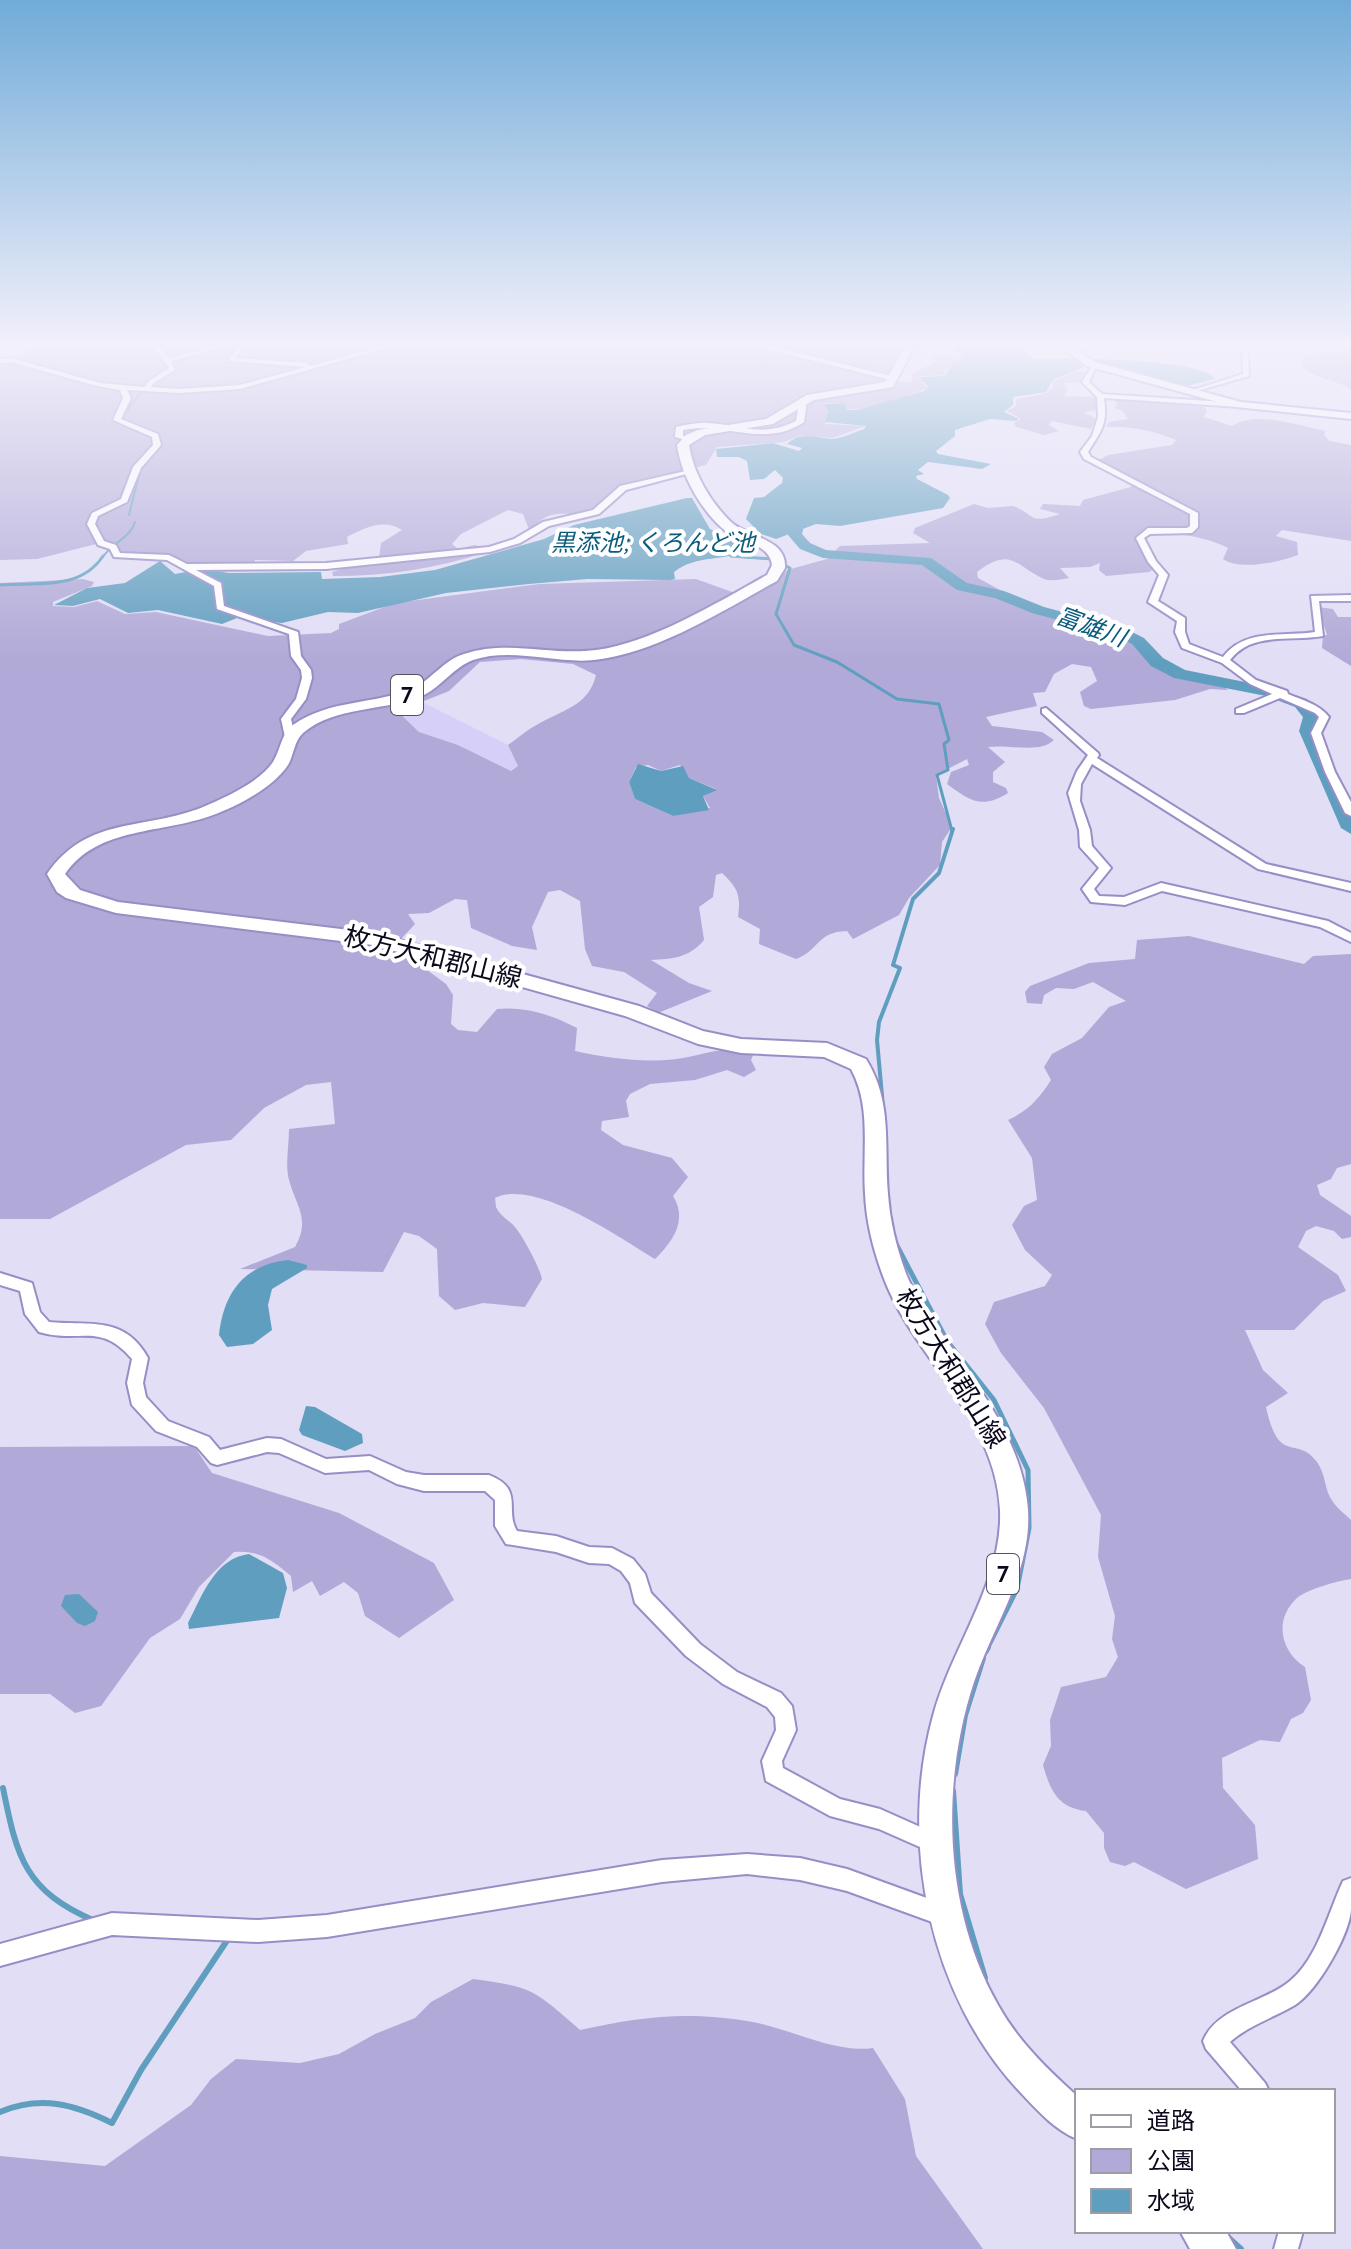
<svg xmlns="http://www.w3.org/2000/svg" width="1351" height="2249" viewBox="0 0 1351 2249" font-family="'PT Sans','Noto Sans JP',sans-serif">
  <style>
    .built { fill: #d6cff7 }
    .green { fill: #b1a9d7; fill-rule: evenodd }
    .water { fill: #609ebf }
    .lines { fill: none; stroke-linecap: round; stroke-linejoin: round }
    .stream-far4 { stroke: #609ebf; stroke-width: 2 }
    .stream-far3 { stroke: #609ebf; stroke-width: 3 }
    .stream-far2 { stroke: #609ebf; stroke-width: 4 }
    .stream-far1 { stroke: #609ebf; stroke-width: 5 }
    .stream { stroke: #609ebf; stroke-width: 6 }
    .river { fill: #609ebf; fill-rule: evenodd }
    .minor-casing { stroke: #988dc5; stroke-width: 4 }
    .tertiary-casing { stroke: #988dc5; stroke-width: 4 }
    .primary-casing { stroke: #988dc5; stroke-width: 4 }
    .minor { fill: #fff; fill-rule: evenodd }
    .tertiary { fill: #fff; fill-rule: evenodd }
    .primary { fill: #fff; fill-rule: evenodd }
    .labels { text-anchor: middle; stroke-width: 8; stroke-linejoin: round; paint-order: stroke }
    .far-water-label { font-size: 24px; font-style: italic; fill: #0a5c7d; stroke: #fff }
    .shield { fill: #fff; stroke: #565260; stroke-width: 2 }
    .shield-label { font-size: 24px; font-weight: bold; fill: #0d081c }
    .street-label { font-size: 26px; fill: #0d081c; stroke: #fff }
  </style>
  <rect width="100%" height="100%" fill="#e1def6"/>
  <path class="built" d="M412,697L508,745L518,766L511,771L458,745L419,732L390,703Z"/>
  <path class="green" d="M36,346H889L904,349L890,373L899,382H912V373L939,361L928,357C938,354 948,354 957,360L944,371L945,375L919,376L927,388C905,397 871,411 847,409L845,403H824L828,412L825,424L865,426L833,438L800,436L784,442L717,447L706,465C678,472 647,477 620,487C608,492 602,506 592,511C573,519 556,507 539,522L540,525L530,532L523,514L508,510L461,534L452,544L458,549L475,545L487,549L486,552C436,569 385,576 333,576L332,572L379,558L381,543L402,530C384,518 364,528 347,537L348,544L306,551L293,561L255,560L254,565H188L167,555L121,554L117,546L104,542L37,559L0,560V367Z
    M1351,350V390C1341,380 1311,380 1300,363L1305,355Z
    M1074,372H1091L1083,382L1063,383L1068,390L1063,396L1096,397L1102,409L1084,412L1096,419L1091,429L1052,421L1049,425L1059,431L1044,435L1016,427L1014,423L1021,419L1007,411L1016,406V399L1044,394L1053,388V382Z
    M1113,399L1204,407L1207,410L1204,417L1232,426C1258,410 1297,426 1326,431L1324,435L1330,441L1351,445V541L1282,530L1276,536L1297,542L1298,555C1280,562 1240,571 1223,559L1228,548C1209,537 1156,526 1139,542L1152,570L1149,572L1106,576L1099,570L1100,563L1090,567L1060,568L1069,578C1061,579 1051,582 1044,579C1015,566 1012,546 977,572L978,578L1039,611L1122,634L1167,672L1221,685L1228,690L1210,689L1175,700L1091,709L1084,706L1080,692L1097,681L1091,667L1072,664L1054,674L1045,692L1033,693L1037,706L986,717L992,726L1042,732L1054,740C1040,754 1008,744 988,747L1005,762L993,772V782L1006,788L1008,793C981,810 969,800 947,784L951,772L969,765L967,759L936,775L939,798L952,827L942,842L940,865L909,898L899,915L853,939L847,931C816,932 820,950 796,959L759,944L760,929L738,917C741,895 738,888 722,873L716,875L713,897L699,907L704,940C689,958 672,959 651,960L689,983L712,991L658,1013L647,1006L657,993L624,972L592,966L585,949L580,901L560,890L548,892L532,927L537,950L512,946L471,928L467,900L455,899L429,913L408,914L415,924L402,938L400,950L446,984L453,995L451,1024L458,1030L477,1032L497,1009C525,1006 552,1015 577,1028L575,1051C612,1059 656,1065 693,1056C716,1051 729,1046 754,1053L751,1060L756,1070L744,1077L727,1070L695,1080L650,1084L630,1094L626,1101L629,1117L602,1121L601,1130L623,1145L672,1158L688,1177L673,1196C688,1220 673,1241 655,1259C620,1238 535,1178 495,1198L496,1207C501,1218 512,1221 518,1231C525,1241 540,1268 542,1279L525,1307L483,1303L455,1310L439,1296L437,1249L419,1236L404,1232L383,1272L240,1269L295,1247C311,1219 296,1206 289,1180C285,1166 289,1145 289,1129L335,1124L331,1082L306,1085L264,1108L231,1140L186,1145L50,1219H0V583L83,579L94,582L92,586L53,602V606L74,607L97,601L125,614L156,612L268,636L331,633L339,629V624L395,603L539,584L696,579L735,593L776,581L787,570L827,559L840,546L930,543L913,533L915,528L974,504L988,508L1013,506C1037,515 1027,525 1060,514L1040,509L1043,504L1080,506L1083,500L1131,487L1136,479L1099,460L1108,455L1172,445L1176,440C1154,431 1130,426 1106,427L1109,422L1128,419L1122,410L1114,408L1118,404ZM521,659L573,664L596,675C589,705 565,709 540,723C528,729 518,738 508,745L518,766L511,771L458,745L419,732L390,704L412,697L424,701L449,691L480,662ZM648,765L661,771L680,765L689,778L716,789L703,796L710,808L673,816L635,799L629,782L636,767Z
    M1318,607L1333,609L1338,617H1351V666L1322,648L1323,636L1327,635Z
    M1189,936L1304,964L1313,956L1351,954V1164L1337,1168L1331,1179L1317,1185L1320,1195L1351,1216V1237L1342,1239L1334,1231L1316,1226L1306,1231L1298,1247L1338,1275L1346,1291L1323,1301L1294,1330H1245L1263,1370L1288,1393L1266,1407C1279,1467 1296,1434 1317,1462C1326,1474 1324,1490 1333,1502C1338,1509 1345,1514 1351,1520V1579C1337,1581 1308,1589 1297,1598C1273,1620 1281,1652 1305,1667L1311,1700L1303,1713L1291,1719L1280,1742L1260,1740L1222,1758L1223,1788L1255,1825L1258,1859L1186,1889L1134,1862L1125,1866L1110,1862L1104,1848V1833L1086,1811C1058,1808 1050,1790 1043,1765L1051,1746L1050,1720L1061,1687L1106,1677L1118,1657L1112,1639L1115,1616L1098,1557L1101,1515L1044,1408L1001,1353L985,1324L994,1302L1045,1286L1052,1275L1025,1250L1012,1225L1024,1206L1037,1200L1032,1158L1008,1120C1029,1110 1038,1100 1051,1080L1044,1067L1052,1054L1082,1038L1109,1007L1126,1001L1093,982L1074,989L1056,988L1044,995L1042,1004L1027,1003L1025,992L1030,986L1089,963L1135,959L1137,940Z
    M194,1446L212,1473L339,1513L434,1563L454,1600L399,1638L365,1616L358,1593L344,1582L320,1596L312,1581L293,1592L291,1576C272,1560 259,1550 234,1552L199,1587L180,1619L150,1638L101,1706L75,1713L50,1694H0V1447Z
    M473,1979C534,1987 535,1991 580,2030C640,2017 685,2011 747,2021C788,2027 834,2054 873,2048L905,2099L916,2156L983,2249H0V2156L105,2166L191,2105L211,2079L236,2059L300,2063L339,2054L375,2034L415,2018L431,2002Z"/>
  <path class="water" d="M955,346H1018L1035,359H1075L1083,367L1053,380L1046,392L1013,397V405L1004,412L1019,419L1016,421L990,419L955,430V436L936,451L938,454L991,464L982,469L928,462L918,470L924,474L916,476L917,479L948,495L950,498L943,508L840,526L816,524L776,539L761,534L746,519L754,498L764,497L782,483L783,478L775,470L764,479L750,480L747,461L739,457H717L716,449L773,443L799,451L802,448L787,444C800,431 817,438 832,439C839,439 856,432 864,429L866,426L825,422L828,412L824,404L845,403L847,410H857L924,391L928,386L919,377L945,376L952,364L959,361L962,353L954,350Z
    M1088,359C1110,359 1207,362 1215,379L1187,386L1101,366Z
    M687,498H692L710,529L749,549C727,562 696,554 674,572L675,579L670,580L587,579L529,584L446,593L358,613L328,612L282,623L237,618L222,624L158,610L128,613L100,599L73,606L54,605L87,588L125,583L160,561L175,574L202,569L229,573L321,572L322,579L380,577L435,570L544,539L574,525Z
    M638,764L661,771L683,766L689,778L717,790L703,796L709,810L673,816L635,799L629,782Z
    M288,1260L307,1265V1268L272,1289L268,1305L272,1330L253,1344L227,1347L219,1335C224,1292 244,1265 288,1260Z
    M306,1406L315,1407L362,1434L363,1443L345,1451L302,1435L299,1430Z
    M249,1554L283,1573L287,1588L279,1618L189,1629L188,1623C202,1596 215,1558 249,1554Z
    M79,1594L98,1612L95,1621L85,1626L77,1623L61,1606L65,1595Z"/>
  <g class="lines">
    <path class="stream-far4" d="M129,424L122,417L140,394
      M129,515L140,471L159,446L160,439L156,435
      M731,556L755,558
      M102,558C111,544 131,537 135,522"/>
    <path class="stream-far3" d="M731,556L772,559
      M780,563L790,568L776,614L794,645L837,662L897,699L939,704L949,740L944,744L948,770L937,775L952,831
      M0,585C37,582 80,591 103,556"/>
    <path class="stream-far2" d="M884,1118L877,1040L879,1022L900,968L893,965L913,899L939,873L953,829"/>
    <path class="stream-far1" d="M895,1242L947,1341L994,1400L1028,1470L1029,1528L1017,1589L987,1649"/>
    <path class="stream" d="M986,1651L988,1647
      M955,1774L965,1715L983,1658
      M3,1788C17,1858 25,1891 95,1921
      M953,1791L960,1894L985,1978
      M0,2112C40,2095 74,2104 112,2123L141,2070L228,1939
      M1221,2231L1241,2249"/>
    <path class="river" d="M803,500L810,504L802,534L810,543L826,550L931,558L967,583L1004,591L1044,607L1126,629L1144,638L1163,658L1185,670L1270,687L1307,699L1321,717L1317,731L1351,807V834L1341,828L1299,731L1303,717L1295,707L1266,696L1174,678L1151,666L1132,644L1114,635L1032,613L995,598L957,590L922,565L823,558L800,549L788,535L796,504Z"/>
    <defs>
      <path id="minor" d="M153,346H160L168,358L215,346H228L171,361L175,370L154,383L151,387L179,389L240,385L306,367L228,361L239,346H246L235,358L307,363L310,366L382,346H394L240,389L179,393L127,390L131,398L121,419L158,434L161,445L141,468L127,502L98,516L95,524L104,541L116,545L120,553L169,555L187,564L326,563L489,547L514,539L543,522L593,510L620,486L690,470L694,472L626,490L599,514L549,526L520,543L490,552L326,569L196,570L221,583L224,606L298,632L301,656L311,670L312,678L306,699L291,719L295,737L290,740L285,737L281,719L296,699L302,678L301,670L291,656L289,634L217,609L214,586L167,560L114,557L110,549L98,545L87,524L92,513L121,499L133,467L153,445L152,437L113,420L123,398L120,390L97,386L11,362L0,363V359L11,358L100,383L144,387L149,381L169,368Z
        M602,346H608V347L605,349Z
        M1237,346H1245L1248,350L1249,376L1193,392V390L1243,374L1242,351Z
        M1094,363L1097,365L1089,382L1102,394L1240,403L1244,405L1240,407L1104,398C1108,425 1101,431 1088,452L1091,457L1198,513V527L1192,533L1150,534L1144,538L1156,561L1168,575L1158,601L1185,618V632L1189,644L1223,657C1245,628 1283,637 1315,632L1311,596L1351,595V601H1319L1323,636C1292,642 1252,631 1230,660L1256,680L1287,691L1288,694C1302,700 1319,704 1329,717L1321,733L1335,772L1351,802V816L1345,813L1325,772L1311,733L1319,717L1315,713L1280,698L1244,713H1236V709L1272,694L1250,684L1222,663L1182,648L1175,632L1177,621L1148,602L1159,575L1148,562L1136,538L1148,528H1187L1190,526V514L1084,459L1080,452L1092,436L1098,417L1097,397L1082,382Z
        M800,398L807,400L804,422C765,449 724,421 683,430V436L690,437V441L675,437L676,427C687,425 697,422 708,423C743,425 762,438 796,421Z
        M1046,708L1098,753L1099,755L1097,758L1266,864L1351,883V891L1258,869L1092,764L1081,784L1080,801L1090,830L1092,846L1111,868L1094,889L1099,896L1124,897L1161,883L1328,921L1351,933V942L1320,927L1162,891L1125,905L1091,902L1082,889L1099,868L1080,847L1079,830L1068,793L1077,771L1088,755L1042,713V709Z
        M0,1273L32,1283L40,1312L49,1322C90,1326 124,1315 148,1358L143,1383L146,1397L168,1421L209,1437L220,1450L267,1438L281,1439L326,1459L370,1456L406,1472L424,1475H489C525,1489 504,1510 517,1531L556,1536L589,1547L612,1548L633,1559L645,1574L651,1593L700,1644L737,1672L781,1693L792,1706L796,1730L782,1761L783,1768L840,1799L880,1809L945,1838L948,1845L945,1852L938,1855L879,1829L830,1816L766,1781L762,1761L776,1730L775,1717L767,1707L723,1684L686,1656L635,1603L630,1583L621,1571L609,1564L589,1563L556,1552L506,1544L495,1526V1500L485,1491H424L397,1484L369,1470L325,1473L279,1453L267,1452L217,1465L211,1463L197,1447L156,1431L132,1405L127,1383L132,1359C100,1321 79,1344 39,1332L25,1314L20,1291L0,1285Z
        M747,1854L800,1858L847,1869L954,1908L957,1916L954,1924L946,1927L847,1891L800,1880L747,1874L662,1882L327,1937L258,1942L112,1935L0,1966V1944L112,1913L258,1920L327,1915L662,1860Z
        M1351,1878C1351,1889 1351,1899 1351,1910C1349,1936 1317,1991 1295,2005C1273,2018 1249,2025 1230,2042L1265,2083L1269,2091H1242L1206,2049L1203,2041C1217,2007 1264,2003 1290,1981C1318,1958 1328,1913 1343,1881Z
        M1279,2231H1303L1298,2249H1274Z"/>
      <path id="tertiary" d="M754,346H771L895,377L891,380Z"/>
      <path id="primary" d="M905,346H915L893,387L814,400L773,424L705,435L689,445C693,473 711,503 731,522C748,538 787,538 785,568L777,581C722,611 657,653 594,660C555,664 512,647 473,660C454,667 442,686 424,695C386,712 336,705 303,733C294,741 294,755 288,765C273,788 237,806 213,815C163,834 98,826 65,874L80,890L118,902L374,933L639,1006L703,1031L741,1039L827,1043L866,1059C893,1102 884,1146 888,1194C890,1222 897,1250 907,1276C914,1293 925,1308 935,1323C973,1381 1023,1438 1028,1510C1032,1571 993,1626 974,1682C940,1785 944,1910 998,2005C1018,2041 1047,2069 1077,2096V2139C1055,2130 1038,2111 1022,2094C930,1998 898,1843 933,1716C951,1648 1003,1582 1000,1510C996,1417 913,1358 883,1276C873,1249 866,1221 865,1193C862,1152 872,1107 851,1069L824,1057L741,1053L698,1044L625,1016L373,945L116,913L66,898L57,892L47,874C88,815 144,831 203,807C224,798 260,782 273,762C281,749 281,734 293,725C329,699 375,705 414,688C432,679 444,660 464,654C508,639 551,656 596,650C651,643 718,602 767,575L772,565C769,543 743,544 728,533C703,514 681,476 677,445L686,435L698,430L766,419L807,395L885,382Z
        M1060,346H1072L1095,362L1241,402L1351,413V419L1236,407L1087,366Z
        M1180,2231H1226L1236,2249H1190Z"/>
    </defs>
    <use href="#minor" class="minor-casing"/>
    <use href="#tertiary" class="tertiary-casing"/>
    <use href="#primary" class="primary-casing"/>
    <use href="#minor" class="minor"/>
    <use href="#tertiary" class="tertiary"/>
    <use href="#primary" class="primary"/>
  </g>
  <linearGradient id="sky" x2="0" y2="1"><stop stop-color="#71abd8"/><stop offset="0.52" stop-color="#f2f0fb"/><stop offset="1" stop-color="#f2f0fb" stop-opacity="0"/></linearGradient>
  <rect width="1351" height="661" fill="url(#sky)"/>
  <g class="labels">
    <g class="far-water-label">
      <text x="653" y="551">黒添池; くろんど池</text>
      <text transform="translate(1091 627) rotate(20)" y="8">富雄川</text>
    </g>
    <g class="shield">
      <rect x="391" y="675" width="32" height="40" rx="6"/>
      <rect x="987" y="1554" width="32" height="40" rx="6"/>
    </g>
    <g class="shield-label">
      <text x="407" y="703">7</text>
      <text x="1003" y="1582">7</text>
    </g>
    <g class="street-label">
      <text transform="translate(433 957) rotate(14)" y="9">枚方大和郡山線</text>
      <text transform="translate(951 1368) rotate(58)" y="9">枚方大和郡山線</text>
    </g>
  </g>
  <rect x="1075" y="2089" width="260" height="144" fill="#ffffff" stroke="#9e9ca4" stroke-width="2"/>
  <rect x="1091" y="2115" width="40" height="12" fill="#ffffff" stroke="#9e9ca4" stroke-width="2"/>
  <text x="1147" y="2129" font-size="24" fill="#0d081c">道路</text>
  <rect x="1091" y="2149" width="40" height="24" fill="#b1a9d7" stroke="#9e9ca4" stroke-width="2"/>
  <text x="1147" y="2169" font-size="24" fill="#0d081c">公園</text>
  <rect x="1091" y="2189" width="40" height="24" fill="#609ebf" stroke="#9e9ca4" stroke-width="2"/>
  <text x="1147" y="2209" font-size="24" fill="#0d081c">水域</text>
</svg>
